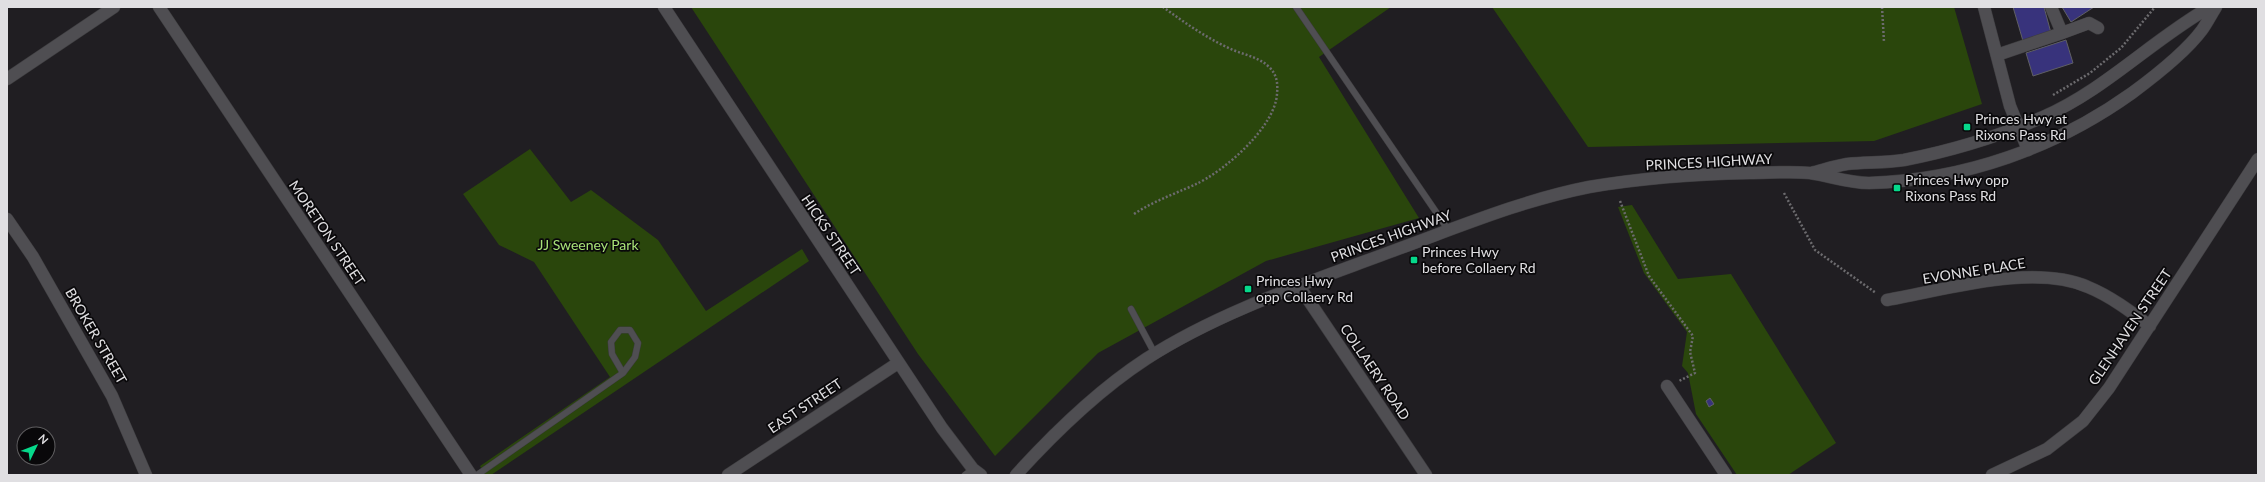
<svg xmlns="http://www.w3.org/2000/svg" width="2265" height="482" viewBox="0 0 2265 482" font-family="Lato,sans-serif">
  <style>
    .green { fill: #2a460c }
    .building { fill: #38337c; stroke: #5f5f64 }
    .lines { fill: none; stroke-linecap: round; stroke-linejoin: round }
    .lane-casing { stroke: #3d3c3f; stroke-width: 7 }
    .street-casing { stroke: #3d3c3f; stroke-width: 13 }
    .secondary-casing { stroke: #3d3c3f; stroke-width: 13 }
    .path { stroke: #6c6b6e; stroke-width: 2.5; stroke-dasharray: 2 2; stroke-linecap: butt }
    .lane { stroke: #4f4e52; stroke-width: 6 }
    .street { stroke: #4f4e52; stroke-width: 12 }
    .secondary { stroke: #4f4e52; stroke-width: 12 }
    .poi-dot { fill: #06d98b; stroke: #09080a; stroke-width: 1.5 }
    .labels { text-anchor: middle; stroke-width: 3.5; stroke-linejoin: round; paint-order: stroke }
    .poi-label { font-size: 14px; fill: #e0dfe2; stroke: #09080a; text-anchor: start }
    .street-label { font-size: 14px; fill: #e0dfe2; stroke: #09080a }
    .park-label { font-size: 14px; fill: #a8e278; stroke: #09080a }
  </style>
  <rect width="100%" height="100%" fill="#201e22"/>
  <path class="green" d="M691,7H1391L1319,57L1419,218L1266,261L1098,353L995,456L918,354Z
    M1492,7H1954L1982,104L1874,141L1588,147Z
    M530,149L571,202L591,190L658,240L706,311L802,249L809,261L491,475H485L480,466L610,377L534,262L499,245L463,194Z
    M1632,205L1678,279L1731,274L1836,443L1788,475H1737L1696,414L1688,373L1682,366L1687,332L1644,273L1618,207Z"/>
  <path class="building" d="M2013,7H2044L2051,33L2023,41Z
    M2062,7H2094L2071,22Z
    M2066,40L2073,63L2033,76L2026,53Z
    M1710,398L1714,404L1709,407L1706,401Z"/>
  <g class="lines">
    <defs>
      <path id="lane" d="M1296,7L1449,231
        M1131,309L1155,354
        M477,475L623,373L635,357L638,343L630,330H620L611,342L612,354L623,373
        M965,475L973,469"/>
      <path id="street" d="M159,7L471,475
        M664,7L942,428L973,469L981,475
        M1984,7L2010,106L2028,150
        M2062,33L2089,23L2098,28
        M1997,55L2062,33L2051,7
        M7,79L114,7
        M7,219L33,257L112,396L146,475
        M1299,286L1426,475
        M1887,300C1945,290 2033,263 2088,287C2110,296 2130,311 2150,326
        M1667,386L1726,475
        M728,475L898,363
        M1992,475L2047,449L2083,421L2109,388L2258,159"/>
      <path id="secondary" d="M1811,173C1823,170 1835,166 1847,164C1866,162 1885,163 1904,160C1950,151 2000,136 2043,117C2105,90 2152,40 2210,7
        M1016,475C1055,432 1097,391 1146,359C1222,310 1313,281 1398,249C1461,226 1523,200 1589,187C1642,178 1696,174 1750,173C1769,173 1791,171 1810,173C1830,176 1848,183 1869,183C1965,180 2055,148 2132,93C2155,76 2185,53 2202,30C2207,23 2211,15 2216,7"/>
    </defs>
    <use href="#lane" class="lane-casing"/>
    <use href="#street" class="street-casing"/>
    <use href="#secondary" class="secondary-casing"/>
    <path class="path" d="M1882,7L1884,42
      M2053,95L2090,73L2121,48L2155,7
      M1784,193L1815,250L1876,293
      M1620,201L1649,276L1693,336L1690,352L1695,373L1679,381
      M1134,214C1154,201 1172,195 1194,185C1224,172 1275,127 1277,94C1278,83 1277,74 1268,66C1258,57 1245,55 1233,50C1208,39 1185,23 1163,7"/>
    <use href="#lane" class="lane"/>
    <use href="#street" class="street"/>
    <use href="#secondary" class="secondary"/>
  </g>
  <g class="poi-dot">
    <rect x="1963" y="123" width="8" height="8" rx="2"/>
    <rect x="1893" y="184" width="8" height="8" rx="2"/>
    <rect x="1410" y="256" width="8" height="8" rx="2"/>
    <rect x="1244" y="285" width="8" height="8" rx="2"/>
  </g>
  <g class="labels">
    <g class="poi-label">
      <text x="1975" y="124">Princes Hwy at<tspan x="1975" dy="16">Rixons Pass Rd</tspan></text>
      <text x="1905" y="185">Princes Hwy opp<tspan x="1905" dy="16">Rixons Pass Rd</tspan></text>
      <text x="1422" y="257">Princes Hwy<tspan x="1422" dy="16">before Collaery Rd</tspan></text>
      <text x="1256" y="286">Princes Hwy<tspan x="1256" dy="16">opp Collaery Rd</tspan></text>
    </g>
    <g class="street-label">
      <text transform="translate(1709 162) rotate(-3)" y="5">PRINCES HIGHWAY</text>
      <text transform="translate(327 233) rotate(56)" y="5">MORETON STREET</text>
      <text transform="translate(831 235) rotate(56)" y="5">HICKS STREET</text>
      <text transform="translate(1391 236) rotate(-20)" y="5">PRINCES HIGHWAY</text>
      <text transform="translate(1974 271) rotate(-9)" y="5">EVONNE PLACE</text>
      <text transform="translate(2130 327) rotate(-56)" y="5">GLENHAVEN STREET</text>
      <text transform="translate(96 336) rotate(60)" y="5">BROKER STREET</text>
      <text transform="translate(1375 372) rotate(56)" y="5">COLLAERY ROAD</text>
      <text transform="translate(805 406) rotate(-34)" y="5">EAST STREET</text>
    </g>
    <g class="park-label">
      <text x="588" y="250">JJ Sweeney Park</text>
    </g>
  </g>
  <rect width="2265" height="482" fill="none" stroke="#e0dfe2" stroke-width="16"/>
  <g transform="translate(36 446) rotate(47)"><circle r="19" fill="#09080a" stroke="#5f5e60"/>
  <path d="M0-3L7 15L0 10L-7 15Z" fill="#06d98b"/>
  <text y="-6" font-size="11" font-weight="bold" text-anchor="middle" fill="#e0dfe2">N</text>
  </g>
</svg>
